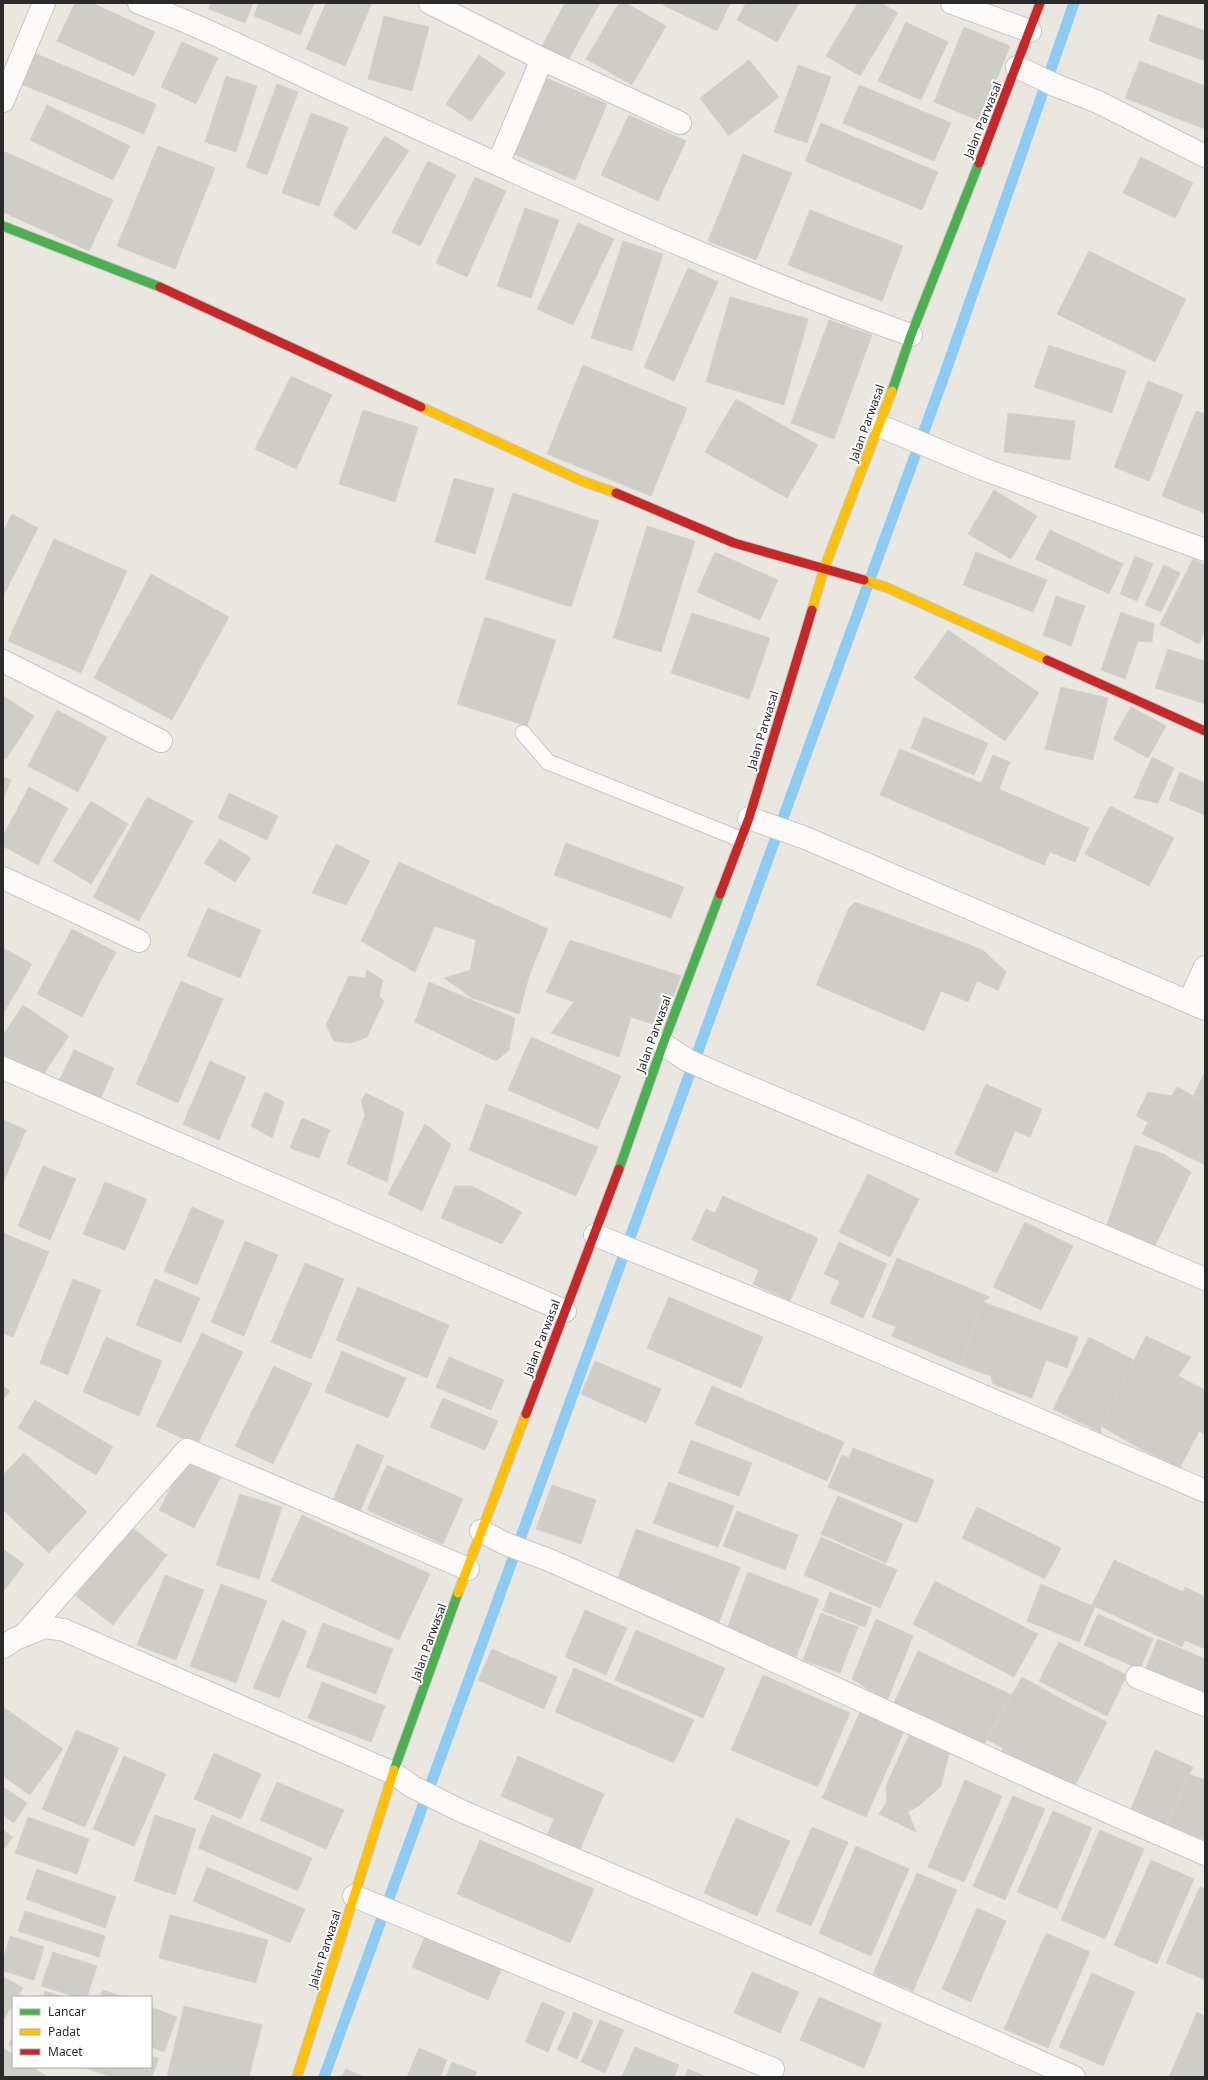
<svg xmlns="http://www.w3.org/2000/svg" width="1208" height="2080" viewBox="0 0 1208 2080" font-family="'Noto Sans',sans-serif">
  <style>
    .lines { fill: none; stroke-linecap: round; stroke-linejoin: round }
    .stream { stroke: #8ecbf2; stroke-width: 11 }
    .building { fill: #cfcdc8; stroke: #d5d2cc }
    .lane-casing { stroke: #c7c6c6; stroke-width: 17 }
    .street-casing { stroke: #c7c6c6; stroke-width: 24 }
    .fast-casing { stroke: #c7c6c6; stroke-width: 11 }
    .slow-casing { stroke: #c7c6c6; stroke-width: 11 }
    .jam-casing { stroke: #c7c6c6; stroke-width: 11 }
    .lane { stroke: #fcfbfa; stroke-width: 15 }
    .street { stroke: #fcfbfa; stroke-width: 22 }
    .fast { stroke: #4caf50; stroke-width: 9 }
    .slow { stroke: #ffc107; stroke-width: 9 }
    .jam { stroke: #c62828; stroke-width: 9 }
    .labels { text-anchor: middle; stroke-width: 4; stroke-linejoin: round; paint-order: stroke }
    .street-label { font-size: 12px; fill: #2b2b2b; stroke: #fff }
  </style>
  <rect width="100%" height="100%" fill="#eae7e0"/>
  <g class="lines">
    <path class="stream" d="M324,2077L943,379L1074,3"/>
  </g>
  <path class="building" d="M75,3H92L155,32L134,76L57,41Z
    M211,3H253L245,23L209,9Z
    M259,3H314L300,35L254,16Z
    M326,3H372L345,66L306,49Z
    M565,3H600L568,60L542,46Z
    M619,3H626L666,26L632,85L586,59Z
    M664,3H730L717,31L663,5Z
    M746,3H799L777,42L737,20Z
    M858,3H881L898,13L860,76L826,56Z
    M1158,14L1205,31V61L1149,41Z
    M384,16L429,27L412,91L368,79Z
    M906,22L948,42L921,100L878,81Z
    M964,27L1010,46L980,121L934,102Z
    M182,42L218,58L196,104L161,87Z
    M34,53L156,104L144,134L21,84Z
    M479,55L505,73L471,121L446,104Z
    M749,60L779,97L729,136L700,98Z
    M1140,61L1205,86V129L1125,98Z
    M798,65L831,77L807,143L774,132Z
    M226,76L257,86L236,152L205,142Z
    M542,76L607,104L575,180L510,152Z
    M277,84L298,92L267,175L246,167Z
    M859,85L951,123L934,161L843,123Z
    M47,105L130,146L113,180L30,140Z
    M311,113L348,127L319,206L282,193Z
    M629,115L686,141L658,201L601,175Z
    M821,123L938,172L922,210L805,161Z
    M385,136L409,151L356,230L333,215Z
    M158,146L215,168L175,269L117,246Z
    M3,151L113,200L89,251L3,212Z
    M743,154L792,173L756,260L708,241Z
    M1141,157L1193,183L1175,218L1123,193Z
    M428,161L456,175L420,246L392,232Z
    M475,177L506,191L467,277L436,263Z
    M525,208L559,220L531,298L497,286Z
    M810,210L903,246L882,301L788,265Z
    M578,223L614,239L573,325L537,309Z
    M623,241L663,254L632,351L591,338Z
    M1089,251L1186,299L1155,362L1057,314Z
    M688,268L718,282L674,381L644,367Z
    M730,297L808,319L784,405L706,382Z
    M829,320L872,335L834,439L791,423Z
    M1049,345L1126,371L1112,413L1034,387Z
    M583,365L687,408L651,496L547,454Z
    M291,376L332,395L296,469L255,449Z
    M1148,381L1183,395L1149,481L1114,467Z
    M736,399L818,445L787,498L705,452Z
    M363,410L418,427L395,502L339,484Z
    M1196,411L1205,414L1204,513L1162,496Z
    M1008,413L1075,421L1070,460L1004,452Z
    M454,478L494,489L475,554L435,542Z
    M994,490L1037,516L1011,559L968,534Z
    M513,493L599,521L571,607L485,579Z
    M12,514L38,528L3,596V532Z
    M647,526L695,541L661,652L613,638Z
    M1050,530L1123,564L1109,594L1035,559Z
    M54,539L127,571L81,673L8,641Z
    M715,552L778,580L760,620L697,592Z
    M976,552L1047,580L1033,612L963,585Z
    M1135,556L1153,564L1137,601L1120,594Z
    M1193,559L1205,565V631L1199,644L1160,624Z
    M1164,565L1180,573L1161,612L1145,605Z
    M151,574L229,617L172,720L94,678Z
    M1056,596L1085,606L1071,646L1043,635Z
    M1121,612L1154,624L1152,642L1138,641L1125,679L1101,670Z
    M692,613L770,638L749,699L671,673Z
    M485,617L556,640L527,726L457,704Z
    M948,630L1039,693L1005,741L914,678Z
    M1168,649L1205,661V704L1155,688Z
    M1061,687L1108,698L1093,760L1045,749Z
    M3,696L34,716L6,759L3,757Z
    M1131,707L1166,726L1148,758L1113,739Z
    M57,710L107,737L78,792L28,766Z
    M924,717L988,743L974,775L911,748Z
    M900,749L981,783L993,755L1010,762L999,789L1089,828L1075,862L1050,852L1044,865L880,795Z
    M1152,757L1174,768L1158,803L1134,798Z
    M1180,772L1205,783V815L1169,800Z
    M3,777L11,780L3,799Z
    M29,787L68,808L38,865L3,846V836Z
    M229,793L278,816L267,840L218,818Z
    M147,797L193,821L139,921L93,897Z
    M91,801L128,824L91,884L53,861Z
    M1110,806L1174,838L1149,886L1085,854Z
    M220,839L251,858L235,882L204,863Z
    M566,843L684,887L671,918L554,875Z
    M336,844L370,861L346,905L312,893Z
    M399,862L548,929L529,976L519,1014L472,998L444,978L470,970L476,940L435,926L415,972L361,941Z
    M855,902L983,950L1006,972L998,990L977,981L968,1002L941,991L924,1031L816,985L849,908Z
    M208,908L261,930L240,978L187,956Z
    M72,929L116,952L82,1017L37,994Z
    M570,940L681,976L661,1027L631,1017L619,1057L551,1033L574,1002L546,992Z
    M3,948L32,964L3,1014Z
    M367,970L383,980L379,996L384,1001L367,1037L351,1043L334,1041L326,1025L349,976L365,978Z
    M181,981L223,999L178,1103L136,1084Z
    M429,982L515,1018L509,1050L496,1061L415,1022Z
    M23,1005L69,1036L40,1079L3,1054V1035Z
    M531,1037L621,1076L598,1129L508,1090Z
    M74,1050L114,1068L99,1102L58,1083Z
    M210,1061L246,1077L219,1140L183,1124Z
    M1205,1071V1102L1193,1097Z
    M986,1084L1042,1109L1030,1137L1015,1131L997,1173L955,1154Z
    M1177,1087L1205,1102V1145L1197,1161L1142,1134L1148,1122L1136,1116L1148,1092L1172,1096Z
    M265,1092L284,1102L272,1138L251,1126Z
    M366,1093L404,1112L387,1182L347,1164L365,1115L361,1101Z
    M486,1104L598,1147L576,1196L469,1150Z
    M302,1118L330,1130L319,1158L290,1148Z
    M3,1120L26,1130L3,1183Z
    M425,1124L451,1144L422,1211L388,1194Z
    M1135,1145L1164,1154L1191,1172L1153,1250L1105,1230Z
    M1205,1145V1165L1197,1161Z
    M43,1166L76,1179L50,1240L18,1226Z
    M868,1174L919,1199L890,1257L839,1232Z
    M105,1182L147,1199L125,1250L83,1234Z
    M455,1186H472L522,1212L502,1244L441,1218Z
    M723,1196L818,1238L790,1301L753,1284L759,1270L692,1240L706,1209L715,1213Z
    M192,1207L224,1221L197,1285L164,1271Z
    M1025,1222L1073,1246L1041,1310L993,1287Z
    M3,1233L49,1252L13,1337L3,1333Z
    M245,1241L278,1255L244,1336L211,1322Z
    M839,1242L887,1264L863,1318L830,1303L840,1281L824,1274Z
    M897,1258L990,1297L983,1302L960,1365L892,1336L896,1327L872,1317Z
    M305,1263L344,1279L311,1359L271,1342Z
    M73,1279L101,1290L68,1375L40,1363Z
    M155,1279L200,1298L181,1343L136,1325Z
    M358,1287L449,1325L427,1378L336,1340Z
    M669,1297L763,1337L741,1388L647,1348Z
    M983,1302L1078,1337L1067,1368L1046,1360L1032,1398L993,1384L991,1376L960,1365Z
    M202,1333L243,1352L197,1445L156,1426Z
    M1146,1336L1191,1357L1178,1376L1141,1449L1101,1426Z
    M106,1337L162,1361L139,1416L83,1392Z
    M1089,1337L1134,1360L1101,1426V1433L1053,1409Z
    M342,1351L406,1378L388,1418L325,1392Z
    M449,1357L504,1380L491,1410L436,1387Z
    M595,1361L661,1389L646,1423L581,1394Z
    M274,1366L312,1384L273,1464L235,1446Z
    M1178,1376L1205,1390V1434L1199,1431L1180,1468L1141,1449Z
    M3,1386L10,1391L3,1400Z
    M712,1386L844,1442L827,1481L695,1424Z
    M443,1398L498,1421L485,1450L430,1427Z
    M35,1400L113,1447L96,1475L18,1428Z
    M691,1440L752,1463L739,1496L678,1473Z
    M357,1444L384,1456L360,1511L333,1499Z
    M853,1448L934,1480L917,1523L828,1487L842,1455L849,1458Z
    M24,1453L87,1512L49,1553L3,1510V1475Z
    M188,1455L223,1473L194,1528L159,1510Z
    M387,1465L463,1499L443,1544L367,1510Z
    M669,1482L734,1506L718,1547L653,1523Z
    M552,1485L596,1500L581,1544L536,1529Z
    M240,1494L282,1507L259,1579L216,1565Z
    M838,1496L903,1524L886,1563L821,1534Z
    M977,1507L1061,1548L1045,1579L962,1538Z
    M737,1511L798,1535L785,1570L723,1546Z
    M302,1515L430,1574L399,1640L271,1581Z
    M130,1526L167,1555L113,1625L76,1596Z
    M636,1529L740,1567L718,1625L615,1586Z
    M821,1537L897,1570L880,1608L804,1575Z
    M3,1549L24,1564L3,1592Z
    M1114,1560L1183,1592L1185,1587L1205,1597V1649L1185,1640L1182,1647L1092,1605Z
    M748,1572L819,1599L796,1657L726,1631Z
    M165,1575L204,1590L176,1660L137,1645Z
    M935,1581L1038,1634L1014,1677L913,1624Z
    M221,1584L267,1601L236,1683L190,1666Z
    M1041,1584L1095,1607L1079,1642L1027,1621Z
    M830,1592L872,1608L865,1627L823,1611Z
    M585,1610L627,1628L606,1675L565,1657Z
    M821,1613L858,1627L840,1673L803,1660Z
    M1098,1614L1153,1639L1140,1669L1084,1645Z
    M876,1619L913,1636L887,1701L852,1679Z
    M282,1620L307,1631L279,1698L253,1688Z
    M323,1623L393,1649L376,1694L306,1667Z
    M636,1630L725,1668L703,1718L615,1680Z
    M1158,1639L1205,1659V1700L1143,1675Z
    M1059,1642L1127,1675L1107,1716L1039,1681Z
    M492,1649L557,1677L544,1709L478,1680Z
    M918,1651L1012,1695L983,1747L893,1705Z
    M574,1668L694,1720L674,1763L555,1712Z
    M763,1675L850,1713L818,1787L731,1750Z
    M1022,1677L1067,1702L1027,1770L999,1754L1003,1748L986,1739Z
    M322,1682L385,1706L371,1742L308,1718Z
    M1067,1702L1107,1722L1073,1790L1027,1770Z
    M3,1707L63,1749L30,1795L3,1776Z
    M860,1712L904,1731L866,1817L822,1798Z
    M76,1730L119,1748L85,1827L42,1809Z
    M909,1735L949,1753L941,1786L920,1805L908,1812L916,1832L879,1814L887,1802L886,1786Z
    M1155,1750L1193,1767L1167,1825L1131,1809Z
    M214,1753L261,1774L241,1819L194,1799Z
    M124,1756L166,1774L134,1846L93,1829Z
    M518,1756L604,1794L579,1852L546,1838L554,1819L501,1796Z
    M1189,1774L1205,1780V1840L1167,1825Z
    M965,1780L1002,1796L964,1882L928,1867Z
    M277,1782L344,1810L326,1849L260,1820Z
    M3,1787L27,1803L14,1823L3,1816Z
    M1013,1796L1045,1809L1005,1900L973,1886Z
    M1053,1811L1092,1828L1057,1909L1017,1892Z
    M155,1815L196,1829L175,1895L134,1881Z
    M212,1815L312,1858L298,1891L198,1848Z
    M28,1817L89,1839L77,1874L15,1853Z
    M736,1818L790,1841L757,1916L704,1893Z
    M812,1827L848,1842L811,1926L776,1911Z
    M3,1830L13,1837L3,1850Z
    M1100,1830L1144,1849L1105,1939L1061,1920Z
    M480,1840L594,1889L570,1943L457,1894Z
    M856,1846L909,1869L871,1956L819,1933Z
    M1151,1860L1194,1879L1157,1964L1114,1945Z
    M207,1867L305,1909L290,1943L193,1901Z
    M37,1869L116,1897L105,1928L26,1899Z
    M917,1873L957,1890L913,1991L873,1974Z
    M1200,1887L1205,1889V1980L1166,1963Z
    M977,1908L1006,1921L971,2002L942,1989Z
    M25,1911L105,1936L99,1957L18,1931Z
    M170,1915L268,1940L256,1983L159,1958Z
    M1046,1933L1090,1952L1048,2048L1004,2029Z
    M426,1934L502,1968L488,2000L412,1967Z
    M10,1936L44,1947L34,1980L3,1971V1961Z
    M53,1952L97,1966L87,1997H76L41,1986Z
    M752,1972L799,1992L780,2033L734,2013Z
    M1092,1973L1135,1992L1103,2066L1059,2047Z
    M3,1977L23,1988L17,1997H13V2004L4,2019Z
    M103,1990L123,1997H100Z
    M45,1991L62,1997H43Z
    M819,1997L882,2024L864,2068L800,2040Z
    M542,2002L565,2012L548,2052L525,2042Z
    M184,2006L262,2025L249,2077H167Z
    M151,2007L177,2017L164,2052L151,2047Z
    M574,2012L593,2021L577,2059L557,2050Z
    M1197,2012L1205,2016V2077H1169Z
    M600,2020L624,2030L605,2073L581,2062Z
    M13,2035V2047L9,2045Z
    M635,2047L679,2065L674,2077H622Z
    M3,2048L13,2055V2067H32L48,2077H3Z
    M419,2048L447,2060L440,2077H407Z
    M151,2056L159,2058L152,2077H112L83,2067H151Z
    M452,2062L477,2072L474,2077H446Z
    M346,2069L364,2077H342Z
    M688,2069L707,2077H685Z"/>
  <g class="lines">
    <defs>
      <path id="lane" d="M523,733L548,762L740,839"/>
      <path id="street" d="M139,3C210,29 278,65 347,96C533,180 718,267 911,335
        M430,3L542,59L498,164
        M952,3L1030,31
        M542,59L680,123
        M1017,67L1055,85L1098,102L1205,156
        M3,101L44,3
        M880,426L983,469L1205,550
        M3,661L161,741
        M749,818L803,837L1205,1009
        M3,878L139,941
        M1189,1002L1205,967
        M663,1044L687,1060L723,1076L1205,1279
        M3,1068L565,1311
        M595,1235L822,1327L1205,1491
        M481,1531L506,1544L549,1560L707,1630L1054,1788L1205,1854
        M25,1634L187,1450L468,1569
        M3,1647L15,1639L45,1627L64,1630L393,1773L413,1787L459,1810L822,1965L1074,2077
        M1137,1677L1205,1705
        M354,1896L773,2069"/>
      <path id="fast" d="M3,226L160,287
        M892,391L911,335L979,163
        M619,1169L663,1044L720,894
        M394,1770L458,1593"/>
      <path id="slow" d="M421,407L582,481L616,493
        M864,580L888,588L1047,660
        M812,610L824,569L892,391
        M458,1593L526,1414
        M297,2077L394,1770"/>
      <path id="jam" d="M979,163L1040,3
        M160,287L421,407
        M616,493L734,543L864,580
        M1047,660L1205,731
        M720,894L749,818L812,610
        M526,1414L619,1169"/>
    </defs>
    <use href="#lane" class="lane-casing"/>
    <use href="#street" class="street-casing"/>
    <use href="#fast" class="fast-casing"/>
    <use href="#slow" class="slow-casing"/>
    <use href="#jam" class="jam-casing"/>
    <use href="#lane" class="lane"/>
    <use href="#street" class="street"/>
    <use href="#fast" class="fast"/>
    <use href="#slow" class="slow"/>
    <use href="#jam" class="jam"/>
  </g>
  <g class="labels">
    <g class="street-label">
      <text transform="translate(983 120) rotate(-68)" y="4">Jalan Parwasal</text>
      <text transform="translate(867 423) rotate(-70)" y="4">Jalan Parwasal</text>
      <text transform="translate(763 730) rotate(-73)" y="4">Jalan Parwasal</text>
      <text transform="translate(654 1034) rotate(-70)" y="4">Jalan Parwasal</text>
      <text transform="translate(542 1338) rotate(-69)" y="4">Jalan Parwasal</text>
      <text transform="translate(429 1642) rotate(-70)" y="4">Jalan Parwasal</text>
      <text transform="translate(325 1949) rotate(-72)" y="4">Jalan Parwasal</text>
    </g>
  </g>
  <rect width="1208" height="2080" fill="none" stroke="#2b2b2b" stroke-width="8"/>
  <rect x="12" y="1996" width="140" height="72" fill="#ffffff" stroke="#aaaaaa"/>
  <rect x="20" y="2009" width="20" height="6" fill="#4caf50" stroke="#aaaaaa"/>
  <text x="48" y="2016" font-size="12" fill="#2b2b2b">Lancar</text>
  <rect x="20" y="2029" width="20" height="6" fill="#ffc107" stroke="#aaaaaa"/>
  <text x="48" y="2036" font-size="12" fill="#2b2b2b">Padat</text>
  <rect x="20" y="2049" width="20" height="6" fill="#c62828" stroke="#aaaaaa"/>
  <text x="48" y="2056" font-size="12" fill="#2b2b2b">Macet</text>
</svg>
